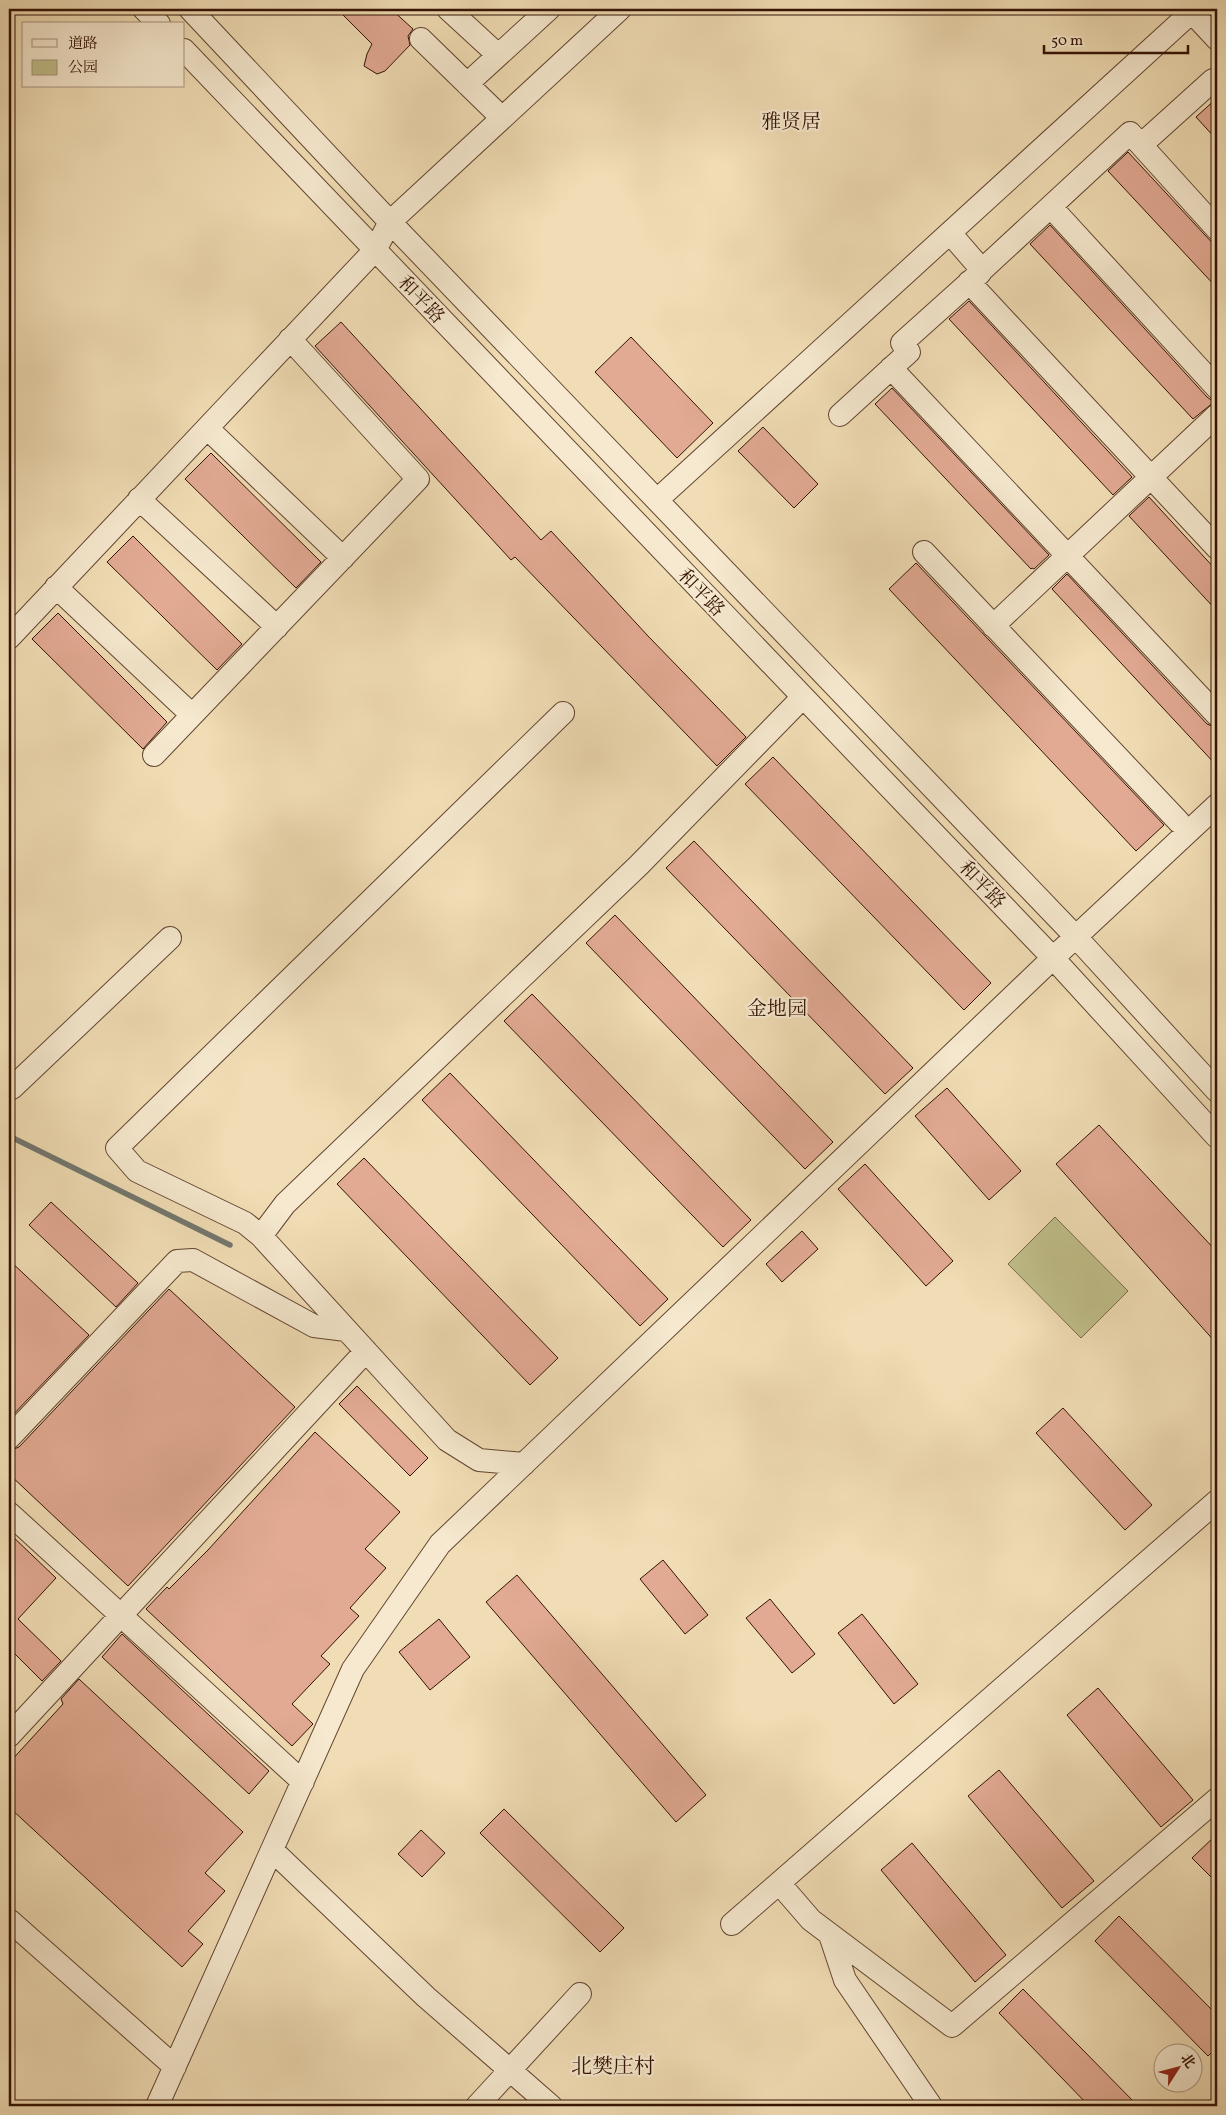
<svg xmlns="http://www.w3.org/2000/svg" width="1226" height="2115" viewBox="0 0 1226 2115" font-family="Vollkorn,'Noto Serif SC',serif">
  <style>
    .green { fill: #c0bf8a; stroke: #7a6848 }
    .lines { fill: none; stroke-linecap: round; stroke-linejoin: round }
    .stream { stroke: #73776f; stroke-width: 5.5 }
    .building { fill: #e2aa93; stroke: #341205 }
    .minor-casing { stroke: #634531; stroke-width: 24 }
    .minor { stroke: #f6e9cf; stroke-width: 22 }
    .labels { text-anchor: middle; stroke-width: 4.5; stroke-linejoin: round; paint-order: stroke }
    .street-label { font-size: 19px; fill: #341205; stroke: #f6e9cf }
    .neighbourhood-label { font-size: 20px; fill: #341205; stroke: #f6e9cf }
    .quarter-label { font-size: 21px; fill: #341205; stroke: #f6e9cf }
  </style>
  <rect width="100%" height="100%" fill="#f1ddb5"/>
  <filter id="stains"><feTurbulence type="fractalNoise" baseFrequency=".004" numOctaves="4"/><feColorMatrix values="0 0 0 0 .2 0 0 0 0 .09 0 0 0 0 .02 0 0 0 .5 -.17"/></filter>
  <radialGradient id="worn" r=".72"><stop offset=".6" stop-color="#630" stop-opacity="0"/><stop offset="1" stop-color="#630" stop-opacity=".3"/></radialGradient>
  <path class="green" d="M1055,1217L1128,1291L1081,1338L1008,1264Z"/>
  <g class="lines">
    <path class="stream" d="M9,1136L230,1245"/>
  </g>
  <path class="building" d="M337,9H391L413,29L408,36L410,45L385,71L377,74L364,66L367,54L372,44Z
    M1217,98V140L1196,117Z
    M1128,152L1217,248V288L1108,171Z
    M1050,225L1207,397L1214,402L1193,419L1030,244Z
    M969,301L1132,477L1113,495L949,319Z
    M341,322L541,540L551,531L648,636L746,737L717,766L515,557L511,560L315,346Z
    M631,337L713,423L677,458L595,372Z
    M892,388L1049,555L1034,569L1032,568L1031,569L875,404Z
    M763,427L818,484L794,508L738,451Z
    M211,453L321,562L296,588L185,479Z
    M1149,497L1217,571V611L1129,516Z
    M133,536L242,644L217,670L107,562Z
    M916,563L1164,825L1136,851L889,589Z
    M1067,574L1207,724L1217,728V766L1052,589Z
    M58,613L167,722L143,749L32,639Z
    M773,757L991,983L964,1010L745,784Z
    M694,841L913,1068L885,1094L666,868Z
    M615,915L833,1142L805,1169L586,943Z
    M532,994L751,1220L723,1247L504,1021Z
    M450,1073L668,1299L640,1326L422,1100Z
    M947,1088L1021,1171L989,1200L915,1116Z
    M1099,1125L1217,1252V1344L1056,1164Z
    M364,1158L558,1358L530,1385L337,1184Z
    M865,1164L953,1261L926,1286L838,1189Z
    M51,1202L138,1283L116,1307L29,1225Z
    M802,1231L818,1249L782,1282L766,1264Z
    M9,1260L89,1335L9,1419Z
    M169,1289L295,1407L128,1586L9,1474V1451L19,1447Z
    M357,1386L428,1458L410,1476L339,1404Z
    M1063,1408L1152,1505L1125,1530L1036,1433Z
    M315,1432L400,1512L365,1549L386,1568L350,1608L359,1616L321,1656L330,1664L292,1704L313,1724L292,1746L146,1609L167,1587L169,1589L208,1550Z
    M9,1533L56,1578L18,1619L61,1661L42,1681L9,1648Z
    M663,1560L708,1615L685,1634L640,1579Z
    M517,1575L706,1795L676,1822L486,1602Z
    M770,1599L815,1654L792,1673L746,1618Z
    M862,1614L918,1684L894,1704L838,1633Z
    M439,1619L470,1657L430,1690L399,1652Z
    M122,1634L269,1771L249,1794L102,1657Z
    M79,1679L243,1832L205,1873L225,1891L188,1931L203,1944L182,1967L9,1807V1763L63,1704L61,1699Z
    M1098,1688L1193,1800L1161,1827L1067,1715Z
    M999,1770L1094,1881L1062,1908L968,1796Z
    M504,1809L624,1928L600,1952L480,1833Z
    M421,1830L445,1853L422,1877L398,1854Z
    M1217,1834V1883L1192,1858Z
    M912,1843L1006,1955L975,1982L881,1870Z
    M1119,1916L1217,2015V2047L1208,2056L1095,1941Z
    M1023,1989L1138,2106H1089L999,2013Z"/>
  <g class="lines">
    <defs>
      <path id="minor" d="M144,9L159,24
        M190,9L390,222L1076,937L1217,1091
        M448,9L498,55
        M1189,9L1217,39
        M421,39L502,118
        M184,50L1053,958L1217,1137
        M467,84L549,9
        M1141,145L1217,229
        M1051,207L1217,388
        M950,233L982,270L1130,133L1141,145L1213,80L1217,84
        M969,282L1217,548
        M891,368L1217,715
        M840,415L909,352L902,343L980,273
        M207,428L343,558
        M139,499L277,627
        M657,500L1195,9
        M924,552L1179,822
        M56,587L192,715
        M993,626L1217,415
        M9,638L375,250L390,222L620,9
        M563,713L117,1148L137,1171L245,1223L261,1236L285,1204L639,865L803,697
        M154,755L418,479L290,339
        M9,1086L12,1088L170,938
        M261,1236L447,1440L479,1460L524,1464
        M9,1438L177,1261L193,1260L314,1326L346,1330
        M9,1513L303,1782
        M9,1736L366,1351
        M272,1850L426,1997L551,2106
        M779,1883L811,1920L952,2026L1217,1799
        M9,1920L175,2067
        M732,1924L1217,1501
        M830,1935L845,1980L931,2106
        M157,2106L353,1669L440,1544L1053,958L1217,805
        M477,2106L580,1994"/>
    </defs>
    <use href="#minor" class="minor-casing"/>
    <use href="#minor" class="minor"/>
  </g>
  <g class="labels">
    <g class="street-label">
      <text transform="translate(422 299) rotate(46)" y="7">和平路</text>
      <text transform="translate(702 592) rotate(46)" y="7">和平路</text>
      <text transform="translate(983 884) rotate(46)" y="7">和平路</text>
    </g>
    <g class="neighbourhood-label">
      <text x="791" y="128">雅贤居</text>
      <text x="777" y="1015">金地园</text>
    </g>
    <g class="quarter-label">
      <text x="613" y="2073">北樊庄村</text>
    </g>
  </g>
  <rect width="1226" height="2115" fill="none" stroke="#f1ddb5" stroke-width="30"/>
  <rect x="10" y="10" width="1206" height="2095" fill="none" stroke="#341205" stroke-width="2.5"/>
  <rect x="15" y="15" width="1196" height="2085" fill="none" stroke="#341205"/>
  <rect x="22" y="22" width="162" height="65" fill="#f6e9cf" stroke="#a8937e"/>
  <rect x="32" y="39" width="25" height="8" fill="#f6e9cf" stroke="#a8937e"/>
  <text x="68" y="48" font-size="15" fill="#341205">道路</text>
  <rect x="32" y="60" width="25" height="15" fill="#c0bf8a" stroke="#a8937e"/>
  <text x="68" y="72" font-size="15" fill="#341205">公园</text>
  <g transform="translate(1178 2068) rotate(54)"><circle r="24" fill="#f6e9cf" stroke="#a8937e"/>
  <path d="M0-4L9 19L0 12L-9 19Z" fill="#8f2418"/>
  <text y="-8" font-size="14" font-weight="bold" text-anchor="middle" fill="#341205">北</text>
  </g>
  <path d="M1044 45v8h144v-8" fill="none" stroke="#341205" stroke-width="2.5"/>
  <text x="1051" y="45" font-size="15" fill="#341205" stroke="#f6e9cf" stroke-width="4" paint-order="stroke">50 m</text>
  <rect width="100%" height="100%" filter="url(#stains)"/>
  <rect width="100%" height="100%" fill="url(#worn)"/>
</svg>
